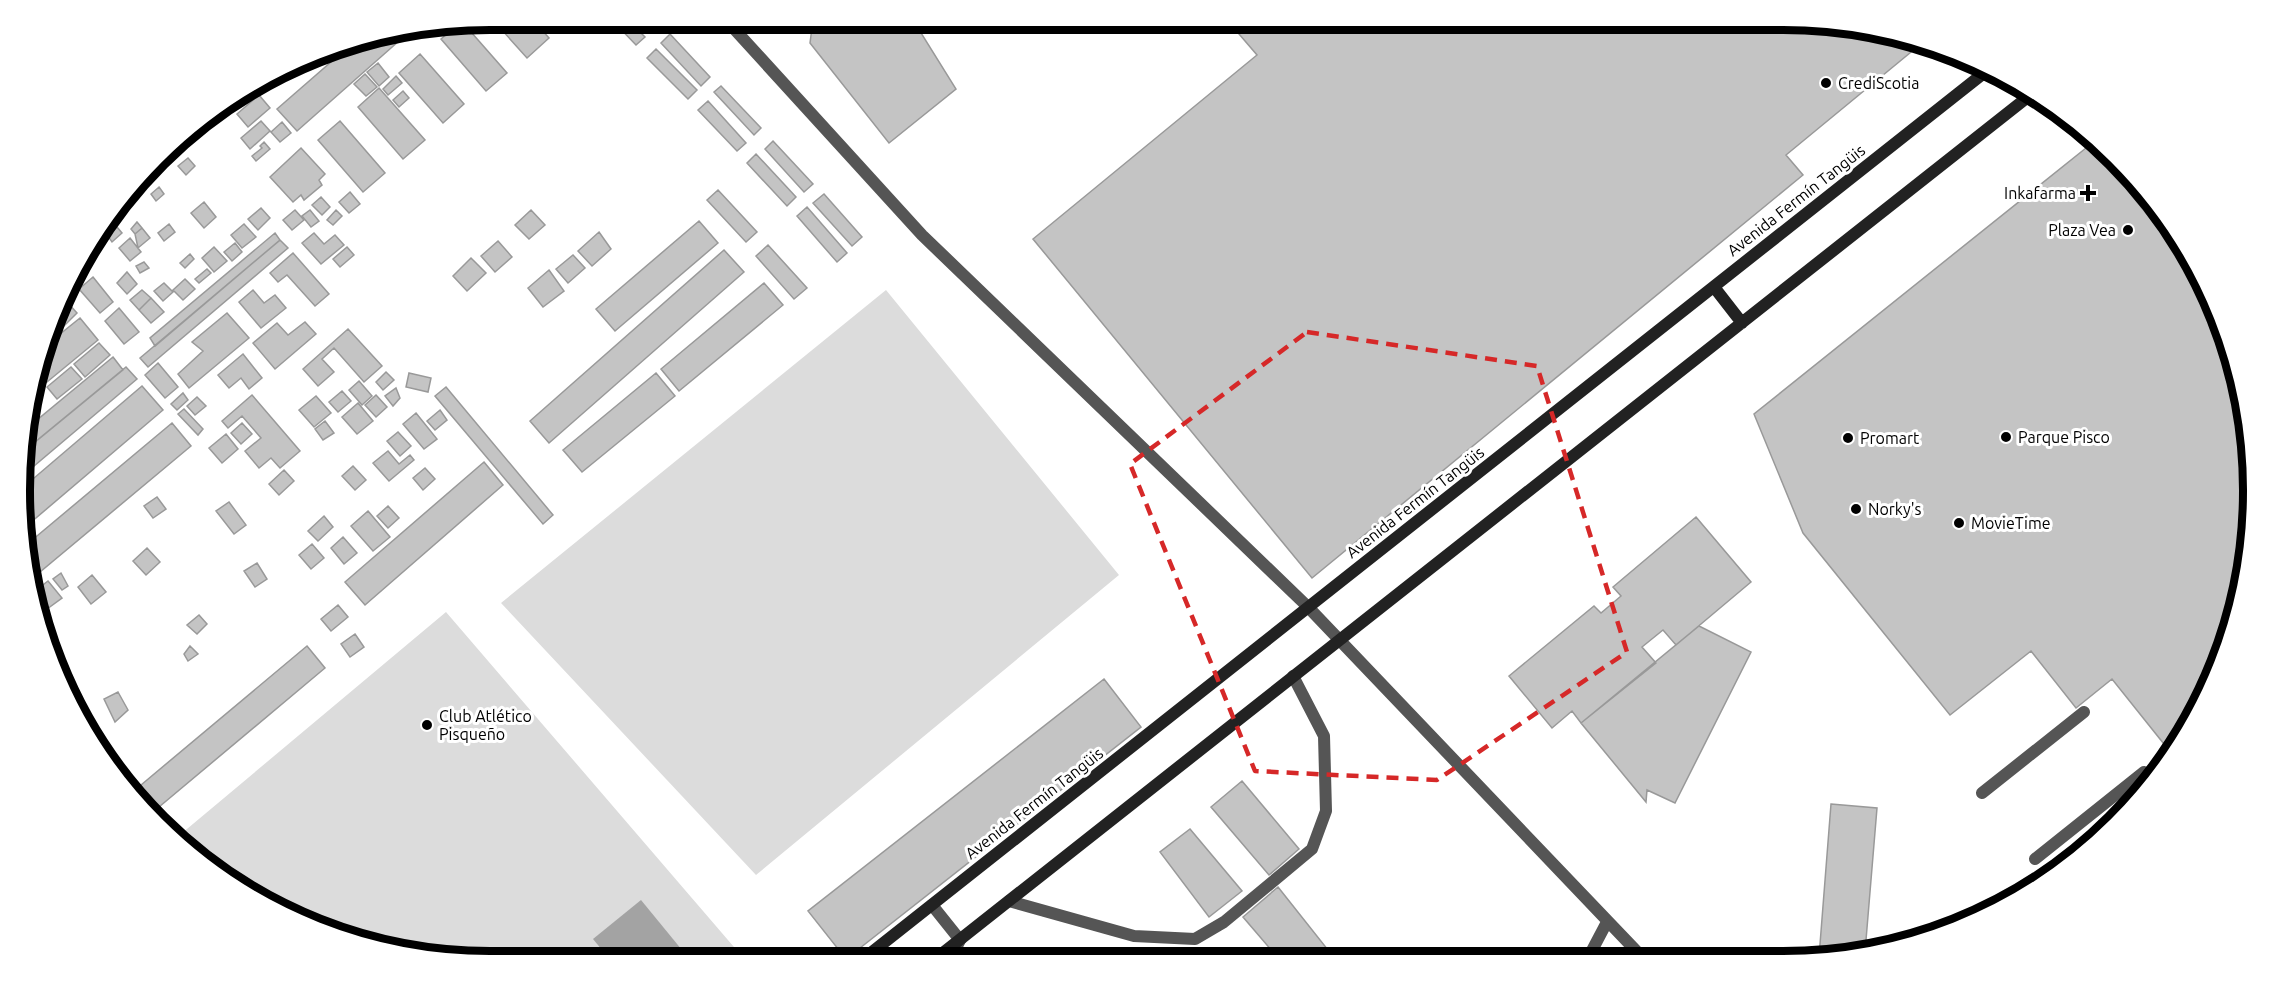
<svg xmlns="http://www.w3.org/2000/svg" width="2273" height="981" viewBox="0 0 2273 981" font-family="Ubuntu,sans-serif">
  <style>
    .green { fill: #dcdcdc }
    .water { fill: #a3a3a3 }
    .building { fill: #c4c4c4; stroke: #999; stroke-width: 1.5 }
    .lines { fill: none; stroke-linecap: round; stroke-linejoin: round }
    .service { stroke: #555; stroke-width: 12 }
    .minor { stroke: #555; stroke-width: 12 }
    .tertiary { stroke: #555; stroke-width: 12 }
    .secondary { stroke: #222; stroke-width: 12 }
    .marked { fill: none; stroke: #d62828; stroke-width: 4.5; stroke-dasharray: 12 8; stroke-linejoin: round }
    .poi-dot { fill: #000; stroke: #fff; stroke-width: 2 }
    .labels { text-anchor: middle; stroke-width: 6; stroke-linejoin: round; paint-order: stroke }
    .poi-label { font-size: 16px; fill: #000; stroke: #fff; text-anchor: start }
    .street-label { font-size: 16px; fill: #000; stroke: #fff }
    .rim { fill: none; stroke: #000; stroke-width: 8 }
  </style>
  <rect width="100%" height="100%" fill="#fff"/>
  <path class="green" d="M886,290L1119,575L756,875L501,603Z
    M446,612L746,961H491L339,936L255,899L180,845L175,839Z"/>
  <path class="water" d="M641,900L691,961H611L593,939Z"/>
  <path class="building" d="M493,20H533L549,38L527,58Z
    M612,20H628L645,37L636,45Z
    M639,20H658L660,22L651,31Z
    M813,20H913L956,89L889,143L810,43Z
    M1227,20H1783L1922,43L1786,155L1803,175L1312,578L1033,239L1257,55Z
    M464,24L507,73L486,91L441,39L457,25Z
    M408,33L297,131L277,109L354,42Z
    M670,34L710,77L701,86L661,43Z
    M345,44L326,61L319,53L339,45Z
    M656,49L697,90L688,99L647,58Z
    M420,54L464,104L443,123L399,73Z
    M378,63L389,77L379,86L367,72Z
    M277,73L260,87L256,82Z
    M365,74L377,87L366,96L354,84Z
    M396,76L402,83L388,95L383,89Z
    M250,86L255,92L243,102L237,95Z
    M721,86L761,128L754,135L714,92Z
    M379,88L425,140L403,159L358,107Z
    M403,91L409,98L399,107L393,100Z
    M259,95L270,108L248,127L237,114Z
    M708,101L746,143L737,151L698,110Z
    M261,121L270,131L250,149L241,138Z
    M340,121L385,173L363,192L318,140Z
    M282,122L291,133L280,142L271,132Z
    M192,127L194,130L180,142L177,140L180,136Z
    M773,141L813,184L804,192L765,149Z
    M264,142L270,149L256,161L252,156L262,148L260,146Z
    M2091,144L2208,291L2238,369L2253,460L2249,552L2228,642L2172,754L2112,679L2076,708L2031,651L1950,715L1803,533L1754,414Z
    M301,148L325,174L319,180L322,185L304,200L301,195L293,202L270,177Z
    M756,154L796,197L787,206L747,163Z
    M188,158L195,166L186,175L178,166Z
    M159,187L164,194L156,201L151,194Z
    M718,190L757,232L746,242L707,200Z
    M350,192L360,204L349,213L339,202Z
    M824,194L862,237L852,246L813,203Z
    M321,197L330,207L322,215L312,205Z
    M204,202L216,217L204,228L191,213Z
    M807,207L847,253L837,262L797,216Z
    M261,208L270,218L258,230L248,219Z
    M295,210L304,220L292,230L283,220Z
    M310,210L319,221L311,227L302,216Z
    M336,210L342,216L333,225L327,220Z
    M531,210L545,225L529,239L515,225Z
    M699,221L718,243L615,331L596,309Z
    M137,222L142,228L135,234L131,229Z
    M169,224L175,232L164,241L158,233Z
    M244,224L256,237L242,248L231,235Z
    M117,227L122,233L112,242L107,235Z
    M142,228L150,238L138,248L135,234Z
    M599,232L611,249L592,266L578,251Z
    M275,233L280,240L155,346L150,338Z
    M314,233L324,244L335,235L344,245L321,264L302,243Z
    M130,238L141,252L130,261L119,248Z
    M280,240L288,248L148,367L140,358Z
    M498,241L512,257L495,272L481,256Z
    M235,243L242,252L232,261L224,252Z
    M768,245L807,288L794,299L756,256Z
    M214,247L227,261L214,272L202,258Z
    M347,247L354,255L340,267L333,259Z
    M724,250L744,272L549,443L530,421Z
    M293,253L329,294L315,306L287,275L278,282L270,273Z
    M190,254L194,259L185,268L180,263Z
    M573,255L585,268L568,283L556,269Z
    M471,258L486,273L467,291L453,276Z
    M144,262L149,268L140,273L136,266Z
    M207,269L211,273L199,283L195,279Z
    M549,270L564,291L543,307L528,288Z
    M127,272L137,284L127,294L117,283Z
    M93,277L113,302L100,313L79,289Z
    M185,279L195,289L183,300L173,290Z
    M164,283L173,292L163,301L154,291Z
    M764,283L783,305L679,391L661,369Z
    M142,290L151,298L139,310L130,300Z
    M253,290L264,303L275,295L286,308L261,328L239,302Z
    M151,298L164,312L151,323L139,310Z
    M67,302L77,313L63,327L58,321L64,305Z
    M119,308L139,332L124,344L105,321Z
    M227,313L249,338L189,388L178,374L203,351L192,342Z
    M80,318L98,340L30,396L49,343Z
    M305,322L316,334L275,369L253,343L277,323L288,335Z
    M348,329L382,366L364,382L334,348L322,359L334,372L318,386L303,369Z
    M99,343L110,355L85,377L74,364Z
    M243,354L262,378L249,389L241,378L229,388L218,375Z
    M113,357L123,370L23,452L25,430Z
    M158,363L178,387L165,398L145,375Z
    M71,367L82,379L57,399L47,387Z
    M126,367L137,379L21,477L23,452Z
    M386,372L394,380L383,390L376,382Z
    M409,373L431,378L428,392L406,387Z
    M656,373L675,396L582,472L563,450Z
    M359,381L372,396L362,405L349,390Z
    M142,386L163,410L23,529L20,490Z
    M446,387L553,515L543,524L435,396Z
    M396,388L400,398L393,406L385,396Z
    M342,391L351,401L338,412L329,402Z
    M183,393L188,400L177,410L171,404Z
    M252,395L300,451L280,468L271,458L259,468L245,451L261,438L242,416L228,428L222,421Z
    M376,395L387,407L376,417L365,405Z
    M316,396L331,413L314,427L299,410Z
    M197,397L206,406L195,415L187,406Z
    M358,403L373,421L357,434L342,417Z
    M184,409L203,429L198,435L178,414Z
    M440,410L447,420L435,430L427,421Z
    M416,413L437,439L424,449L403,424Z
    M325,421L334,433L323,440L315,429Z
    M172,423L191,446L28,582L25,546Z
    M242,423L252,434L241,444L231,433Z
    M398,432L411,446L400,456L387,441Z
    M226,434L238,449L222,463L209,448Z
    M388,451L399,464L410,455L414,460L389,481L373,463Z
    M484,462L503,485L365,605L345,582Z
    M353,466L366,480L355,490L342,476Z
    M425,468L435,479L423,490L413,478Z
    M284,470L294,481L279,495L269,484Z
    M157,497L166,509L153,518L144,506Z
    M229,502L246,525L234,534L216,511Z
    M388,506L399,518L388,528L377,516Z
    M368,511L390,537L373,551L351,526Z
    M324,516L333,527L318,541L308,531Z
    M1696,517L1751,582L1676,645L1663,630L1642,647L1656,663L1581,723L1572,711L1552,728L1509,676L1594,606L1601,613L1621,596L1613,587Z
    M343,537L357,553L344,564L331,548Z
    M312,544L324,558L311,569L299,555Z
    M147,548L160,562L146,575L133,561Z
    M257,563L267,579L255,587L244,571Z
    M61,573L68,586L62,590L53,579Z
    M92,575L106,592L91,604L78,587Z
    M48,581L62,598L47,609L34,592Z
    M338,605L348,617L331,631L321,619Z
    M199,615L207,624L197,634L187,625Z
    M1699,626L1751,652L1675,803L1647,790L1646,802L1581,723Z
    M355,634L364,647L350,657L341,644Z
    M190,646L198,654L188,661L184,654Z
    M307,646L325,668L153,812L135,790Z
    M1104,679L1141,727L846,959L808,911Z
    M118,692L128,710L115,722L104,699Z
    M1242,781L1299,849L1269,875L1211,807Z
    M1831,804L1877,808L1865,952L1844,957H1819Z
    M1190,829L1242,891L1209,917L1160,852Z
    M1278,887L1332,955L1326,959H1279L1243,917Z"/>
  <g class="lines">
    <path class="service" d="M1982,793L2084,712
      M2035,859L2144,772
      M1009,901L1134,936L1195,939L1224,922L1312,849L1326,811L1324,736L1293,676"/>
    <path class="minor" d="M1308,607L1643,958
      M932,905L960,940
      M1588,958L1607,922"/>
    <path class="tertiary" d="M726,20L922,235L1308,607
      M950,960L960,940"/>
    <path class="secondary" d="M1714,287L1742,323
      M862,960L1989,69
      M934,960L2033,93"/>
  </g>
  <path class="marked" d="M1307,332L1537,366L1627,652L1437,780L1255,771L1130,464Z"/>
  <g class="poi-dot">
    <circle cx="1826" cy="83" r="6"/>
    <path d="M2085 184h6v6h6v6h-6v6h-6v-6h-6v-6h6z"/>
    <circle cx="2128" cy="230" r="6"/>
    <circle cx="2006" cy="437" r="6"/>
    <circle cx="1848" cy="438" r="6"/>
    <circle cx="1856" cy="509" r="6"/>
    <circle cx="1959" cy="523" r="6"/>
    <circle cx="427" cy="725" r="6"/>
  </g>
  <g class="labels">
    <g class="poi-label">
      <text x="1838" y="89">CrediScotia</text>
      <text x="2076" y="199" text-anchor="end">Inkafarma</text>
      <text x="2116" y="236" text-anchor="end">Plaza Vea</text>
      <text x="2018" y="443">Parque Pisco</text>
      <text x="1860" y="444">Promart</text>
      <text x="1868" y="515">Norky's</text>
      <text x="1971" y="529">MovieTime</text>
      <text x="439" y="722">Club Atlético<tspan x="439" dy="18">Pisqueño</tspan></text>
    </g>
    <g class="street-label">
      <text transform="translate(1796 200) rotate(-38)" y="6">Avenida Fermín Tangüis</text>
      <text transform="translate(1415 502) rotate(-38)" y="6">Avenida Fermín Tangüis</text>
      <text transform="translate(1034 803) rotate(-38)" y="6">Avenida Fermín Tangüis</text>
    </g>
  </g>
  <path d="M0 0H2273V981H0ZM490 30H1783A460 460 0 0 1 2243 490V491A460 460 0 0 1 1783 951H490A460 460 0 0 1 30 491V490A460 460 0 0 1 490 30Z" fill="#fff" fill-rule="evenodd"/>
  <path class="rim" d="M490 30H1783A460 460 0 0 1 2243 490V491A460 460 0 0 1 1783 951H490A460 460 0 0 1 30 491V490A460 460 0 0 1 490 30Z"/>
</svg>
